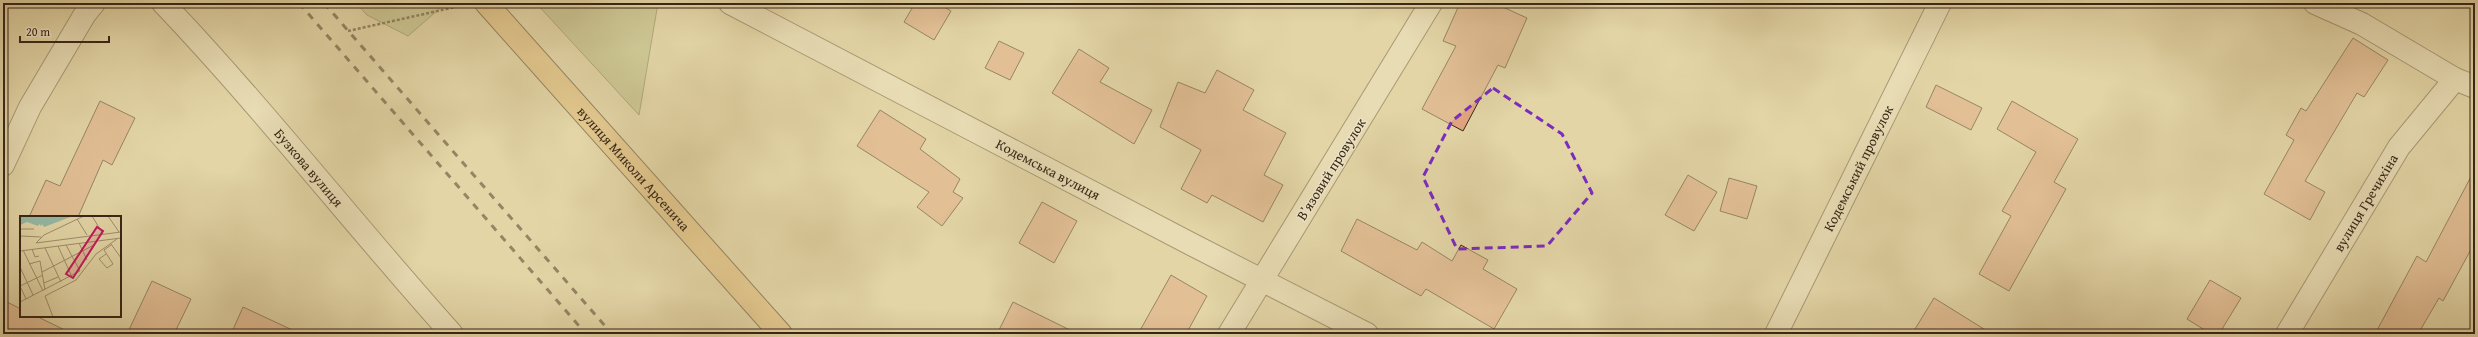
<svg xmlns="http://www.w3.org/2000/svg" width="2478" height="337" viewBox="0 0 2478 337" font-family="'Gentium Book Plus',serif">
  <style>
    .green { fill: #b6bd85; stroke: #76714e }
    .building { fill: #e1a581; stroke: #362516 }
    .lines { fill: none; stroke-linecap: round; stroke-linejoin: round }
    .street-casing { stroke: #61513a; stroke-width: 24 }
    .primary-casing { stroke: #362516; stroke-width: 24 }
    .path { stroke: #362516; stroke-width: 2.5; stroke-dasharray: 3 2; stroke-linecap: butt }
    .street { stroke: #ede4c5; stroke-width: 22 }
    .primary { stroke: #e2ba73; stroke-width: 22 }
    .rail { stroke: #362516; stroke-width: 3; stroke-dasharray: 7 7; stroke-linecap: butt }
    .marked { fill: none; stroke: #7b2cbf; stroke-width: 3; stroke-dasharray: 8 5; stroke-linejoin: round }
    .labels { text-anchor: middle; stroke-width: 3; stroke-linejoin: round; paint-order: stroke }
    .street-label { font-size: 14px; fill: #362516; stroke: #ede4c5 }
    .inset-road { fill: none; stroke: #9e8f6c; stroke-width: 1 }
    .view { fill: #c2185b; fill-opacity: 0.15; stroke: #c2185b; stroke-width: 2 }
    .inset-edge { fill: none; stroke: #362516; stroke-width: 2 }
  </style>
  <rect width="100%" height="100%" fill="#e3d5a6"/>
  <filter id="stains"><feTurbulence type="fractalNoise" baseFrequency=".005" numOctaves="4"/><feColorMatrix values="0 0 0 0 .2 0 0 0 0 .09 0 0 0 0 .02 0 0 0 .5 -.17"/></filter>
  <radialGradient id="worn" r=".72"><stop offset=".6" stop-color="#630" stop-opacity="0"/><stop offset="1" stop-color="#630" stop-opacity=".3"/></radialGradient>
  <path class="green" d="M356,3H446L408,36L367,15Z
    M536,3H658L639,115Z"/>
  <path class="building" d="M915,3H938L951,11L934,40L904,22Z
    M1460,3H1494L1527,18L1505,68L1498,65L1463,131L1422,109L1456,46L1443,41Z
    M2353,38L2388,60L2364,97L2357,93L2305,181L2325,192L2310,220L2264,194L2294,140L2286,135L2301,108L2306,111Z
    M999,41L1024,53L1010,80L985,68Z
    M1079,49L1109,68L1100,82L1152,110L1134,144L1052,93Z
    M1217,70L1254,90L1243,110L1286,133L1264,175L1283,185L1263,222L1212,195L1207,203L1181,189L1201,150L1160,127L1178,82L1205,93Z
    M1936,85L1982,108L1971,130L1926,107Z
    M100,101L135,118L112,165L103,160L78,217H29L46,180L60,186Z
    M2012,101L2078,139L2054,182L2066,189L2009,291L1979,274L2011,216L2002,211L2036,152L1997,129Z
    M880,110L926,139L920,149L960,179L953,192L963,198L942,226L917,207L929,192L857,146Z
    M2475,169V242L2443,301L2439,298L2418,334H2375L2417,256L2426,262Z
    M1688,175L1717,192L1694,231L1665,215Z
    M1729,178L1757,186L1747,219L1720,211Z
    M1042,202L1077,221L1054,263L1019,243Z
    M1357,219L1417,250L1422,242L1452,261L1461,245L1488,260L1483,269L1517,289L1494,329L1426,289L1421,296L1341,251Z
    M1171,275L1207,296L1186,334H1138Z
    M2210,280L2241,298L2219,334H2211L2187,319Z
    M152,281L191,299L174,334H127Z
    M1934,298L1992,334H1912Z
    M3,300L21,309V316H36L73,334H3Z
    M1013,302L1078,334H997Z
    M243,307L301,334H231Z"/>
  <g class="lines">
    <defs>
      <g id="street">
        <path id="s1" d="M163,3C264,109 354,225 452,334"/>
        <path id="s2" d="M730,3L1191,244L1367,334"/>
        <path d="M2315,3L2362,24L2455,79L2475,87"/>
        <path d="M3,165L30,107L85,14L94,3"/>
        <path d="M1229,334L1431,3"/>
        <path id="s3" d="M1776,334L1940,3"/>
        <path id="s4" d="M2287,334L2399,147L2455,79"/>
      </g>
      <g id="primary">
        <path id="s5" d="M486,3L781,334"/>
      </g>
    </defs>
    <use href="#street" class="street-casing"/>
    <use href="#primary" class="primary-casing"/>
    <path class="path" d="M348,31L460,6"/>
    <use href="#street" class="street"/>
    <use href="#primary" class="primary"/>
    <path class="rail" d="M299,3L586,334
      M324,3L612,334"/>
  </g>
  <path d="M0 0H2478V337H0ZM1493,88L1562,134L1592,193L1547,246L1457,249L1423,177L1452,121Z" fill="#e3d5a6" fill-opacity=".55" fill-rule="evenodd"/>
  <path class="marked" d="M1493,88L1562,134L1592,193L1547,246L1457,249L1423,177L1452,121Z"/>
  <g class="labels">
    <g class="street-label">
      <text dy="5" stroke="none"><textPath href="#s1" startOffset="220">Бузкова вулиця</textPath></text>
      <text dy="5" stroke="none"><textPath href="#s5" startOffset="222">вулиця Миколи Арсенича</textPath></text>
      <text transform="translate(1331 169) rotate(-58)" y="5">Вʼязовий провулок</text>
      <text dy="5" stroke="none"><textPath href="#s3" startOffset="185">Кодемський провулок</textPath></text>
      <text dy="5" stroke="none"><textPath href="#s2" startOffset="359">Кодемська вулиця</textPath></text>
      <text dy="5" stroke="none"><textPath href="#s4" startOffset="153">вулиця Гречихіна</textPath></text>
    </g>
  </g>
  <g transform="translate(20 216)">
    <rect width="101" height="101" fill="#e3d5a6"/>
    <path d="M0,0H53L24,11L22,8L21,10L19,8L18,10L7,6L0,9Z" fill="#95b9a5"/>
    <path class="inset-road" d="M72,0L83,18M88,0L99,16M57,3L67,19M0,13H14M1,20L21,21M16,27L101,16M16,27L24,19L64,0M59,27L67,44M91,28L101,42M38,30L52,61M25,32L41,66M12,33L15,41L19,40M3,34L23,75M0,35L101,22M86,38L79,43L87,52L93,48L84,34L91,29M9,48L20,45L25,74M0,51L13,79M22,56L74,29M24,67L38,61M6,83L0,70L23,59M0,86L60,55L46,29M33,101L25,80L56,64L76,38L97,23"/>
    <path class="view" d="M77,11L83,15L53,62L46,58Z"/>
    <rect width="101" height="101" class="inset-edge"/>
  </g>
  <rect width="2478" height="337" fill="none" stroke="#e3d5a6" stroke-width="16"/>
  <rect x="4" y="4" width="2470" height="329" fill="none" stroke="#362516" stroke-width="2"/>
  <rect x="8" y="8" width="2462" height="321" fill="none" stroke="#362516"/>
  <path d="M20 36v6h89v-6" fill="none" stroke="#362516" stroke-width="2"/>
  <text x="26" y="36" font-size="12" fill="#362516" stroke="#ede4c5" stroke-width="3" paint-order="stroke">20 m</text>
  <rect width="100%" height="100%" filter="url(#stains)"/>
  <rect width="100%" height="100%" fill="url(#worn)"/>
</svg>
